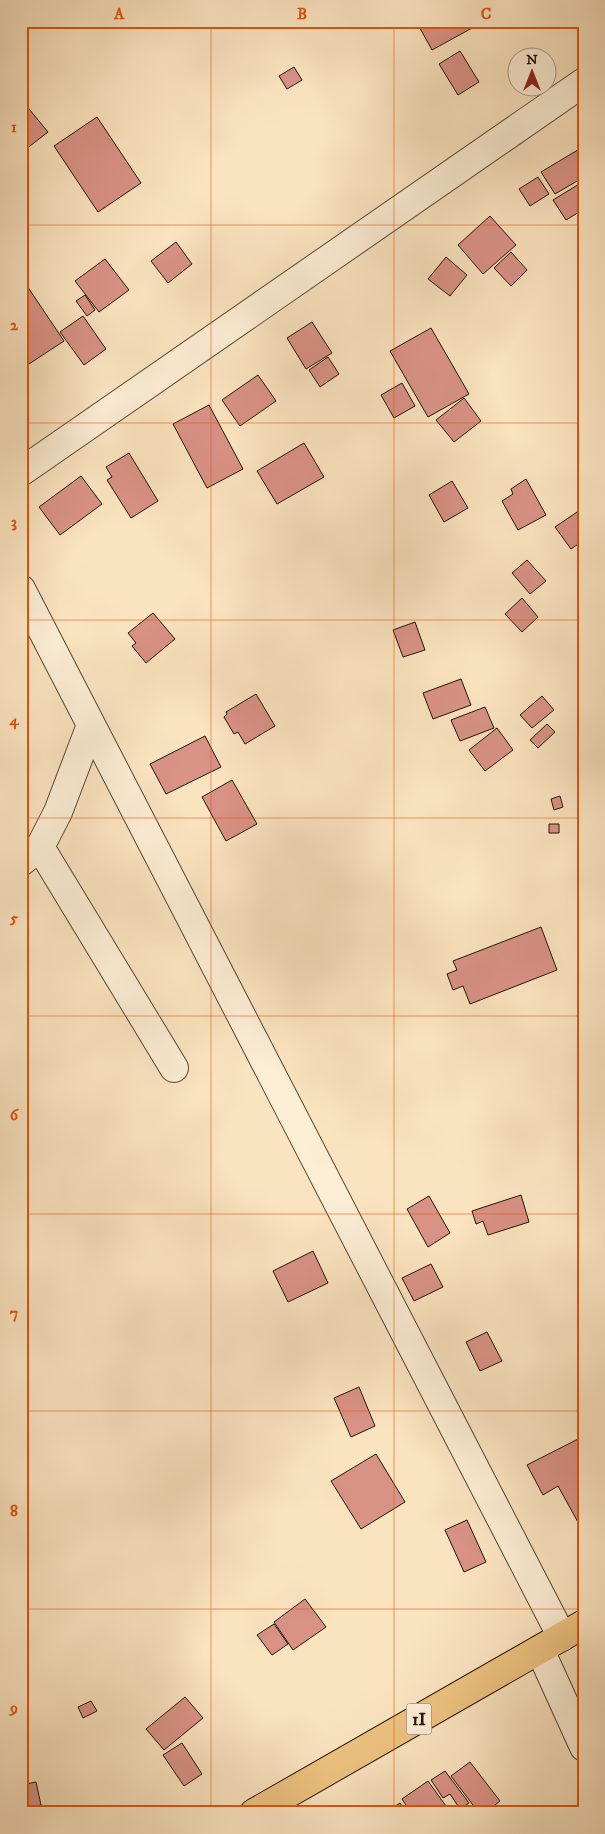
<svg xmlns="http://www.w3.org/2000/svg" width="605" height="1834" viewBox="0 0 605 1834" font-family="'IM FELL DW Pica',serif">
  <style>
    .building { fill: #d99286; stroke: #201404 }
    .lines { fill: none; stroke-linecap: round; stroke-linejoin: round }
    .minor-casing { stroke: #564833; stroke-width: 30 }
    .trunk-casing { stroke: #201404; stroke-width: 30 }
    .minor { stroke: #fcedd5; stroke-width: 28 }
    .trunk { stroke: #edc280; stroke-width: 28 }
    .grid { fill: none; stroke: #de560c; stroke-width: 1; stroke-opacity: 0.55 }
    .labels { text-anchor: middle; stroke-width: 5; stroke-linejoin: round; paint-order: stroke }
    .shield { fill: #fcedd5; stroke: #625543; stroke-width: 1 }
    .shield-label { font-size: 18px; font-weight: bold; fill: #201404 }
    .neatline { fill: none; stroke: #de560c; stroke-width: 2 }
    .grid-label { font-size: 16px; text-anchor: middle; font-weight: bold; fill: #de560c }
  </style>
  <rect width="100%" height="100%" fill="#fae3bf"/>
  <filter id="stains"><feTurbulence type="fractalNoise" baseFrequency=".004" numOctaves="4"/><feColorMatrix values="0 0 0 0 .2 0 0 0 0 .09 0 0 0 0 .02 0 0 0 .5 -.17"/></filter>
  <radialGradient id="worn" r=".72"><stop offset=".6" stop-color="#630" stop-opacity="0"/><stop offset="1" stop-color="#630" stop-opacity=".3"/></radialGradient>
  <path class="building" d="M416,21H482L483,22L432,50Z
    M460,51L479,82L458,95L439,64Z
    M294,67L302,80L287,89L279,76Z
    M25,104L48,132L21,153V107Z
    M97,117L141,183L98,212L54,146Z
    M581,148L584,153V177L555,194L541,172Z
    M538,177L549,194L530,206L519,189Z
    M584,181V209L566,220L553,200Z
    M490,216L516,245L483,274L458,245Z
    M176,242L192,264L168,283L151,261Z
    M511,252L527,270L511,286L494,268Z
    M446,257L467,275L450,296L428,279Z
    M105,259L129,290L99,312L75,281Z
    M21,277L64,341L29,364L21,352Z
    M85,295L95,310L87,316L76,301Z
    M83,316L106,349L84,365L60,332Z
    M312,322L332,353L306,369L287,338Z
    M431,328L469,394L428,417L390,351Z
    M328,357L339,374L320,387L309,370Z
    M258,375L276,401L240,426L222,400Z
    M402,383L415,406L394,418L381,395Z
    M464,398L481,421L454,442L436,420Z
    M209,405L243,469L207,488L173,424Z
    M304,443L324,477L277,504L257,471Z
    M129,453L158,501L131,518L107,480L112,477L106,467Z
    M81,476L102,504L60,535L39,507Z
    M526,479L546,515L518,530L502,501L513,494L511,489Z
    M452,481L468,508L444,522L429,495Z
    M580,510L584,516V540L571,549L555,527Z
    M527,560L546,581L530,594L512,573Z
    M522,598L538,617L522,632L505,614Z
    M153,613L175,639L146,663L132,646L136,643L128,633Z
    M415,622L425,650L403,657L393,630Z
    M461,679L471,705L433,719L423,693Z
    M256,694L275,726L245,744L238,732L234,734L224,717L227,714L226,712Z
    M542,696L554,710L532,728L520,715Z
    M485,707L494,728L460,741L451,720Z
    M547,724L555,732L538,748L530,740Z
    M497,728L513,750L485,771L469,750Z
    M205,736L221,767L166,794L150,764Z
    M232,780L257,824L226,841L202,797Z
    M560,796L563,807L554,810L551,799Z
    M549,824H559V833H549Z
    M541,927L557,970L470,1004L463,986L453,990L447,974L457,970L453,961Z
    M521,1195L529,1222L488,1235L483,1221L476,1224L472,1211Z
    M429,1196L450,1233L428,1247L407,1209Z
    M313,1251L328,1283L288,1302L273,1271Z
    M431,1264L443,1287L414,1301L402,1278Z
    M487,1332L502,1361L480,1371L466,1342Z
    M359,1387L375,1426L351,1437L334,1398Z
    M584,1436V1522L579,1524L558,1486L543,1495L527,1465Z
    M376,1454L405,1502L361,1529L331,1481Z
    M467,1520L486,1562L464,1572L445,1530Z
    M305,1599L326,1627L293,1650L274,1622Z
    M274,1624L288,1644L272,1655L257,1635Z
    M185,1697L203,1718L164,1750L146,1729Z
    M91,1701L97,1711L83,1718L78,1707Z
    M182,1743L202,1774L184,1786L163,1755Z
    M470,1762L500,1801L485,1813H479L451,1776Z
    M445,1771L469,1803L460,1809L450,1794L443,1798L431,1780Z
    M428,1781L451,1813H411L402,1799Z
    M36,1782L41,1805L21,1809V1785Z
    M400,1803L407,1813H385Z"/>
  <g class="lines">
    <defs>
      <path id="minor" d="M21,472L584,82
        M21,589L562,1637
        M40,847L174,1068
        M21,862L40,847L58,812L91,725
        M540,1650L584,1747"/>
      <path id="trunk" d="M254,1813L584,1624"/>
    </defs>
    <use href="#minor" class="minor-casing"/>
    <use href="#trunk" class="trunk-casing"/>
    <use href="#minor" class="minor"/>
    <use href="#trunk" class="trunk"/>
  </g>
  <path class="grid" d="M211,21V1813M394,21V1813M21,225H584M21,423H584M21,620H584M21,818H584M21,1016H584M21,1214H584M21,1411H584M21,1609H584"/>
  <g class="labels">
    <rect class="shield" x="406.5" y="1703.5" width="25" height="31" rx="4"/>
    <g class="shield-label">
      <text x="419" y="1725">1I</text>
    </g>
  </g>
  <rect width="605" height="1834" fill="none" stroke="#fae3bf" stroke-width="55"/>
  <g transform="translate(532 72)"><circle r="24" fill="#fcedd5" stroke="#a49681"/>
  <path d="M0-4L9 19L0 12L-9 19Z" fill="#8f2418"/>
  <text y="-8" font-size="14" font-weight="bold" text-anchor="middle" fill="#201404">N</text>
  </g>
  <rect x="28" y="28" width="550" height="1778" class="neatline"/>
  <g class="grid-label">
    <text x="119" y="19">A</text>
    <text x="302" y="19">B</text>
    <text x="486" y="19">C</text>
    <text x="14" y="132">1</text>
    <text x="14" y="330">2</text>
    <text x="14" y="527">3</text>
    <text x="14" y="725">4</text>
    <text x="14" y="923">5</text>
    <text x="14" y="1120">6</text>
    <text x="14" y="1318">7</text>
    <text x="14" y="1516">8</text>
    <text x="14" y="1713">9</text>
  </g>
  <rect width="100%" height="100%" filter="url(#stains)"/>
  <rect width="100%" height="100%" fill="url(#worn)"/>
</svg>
